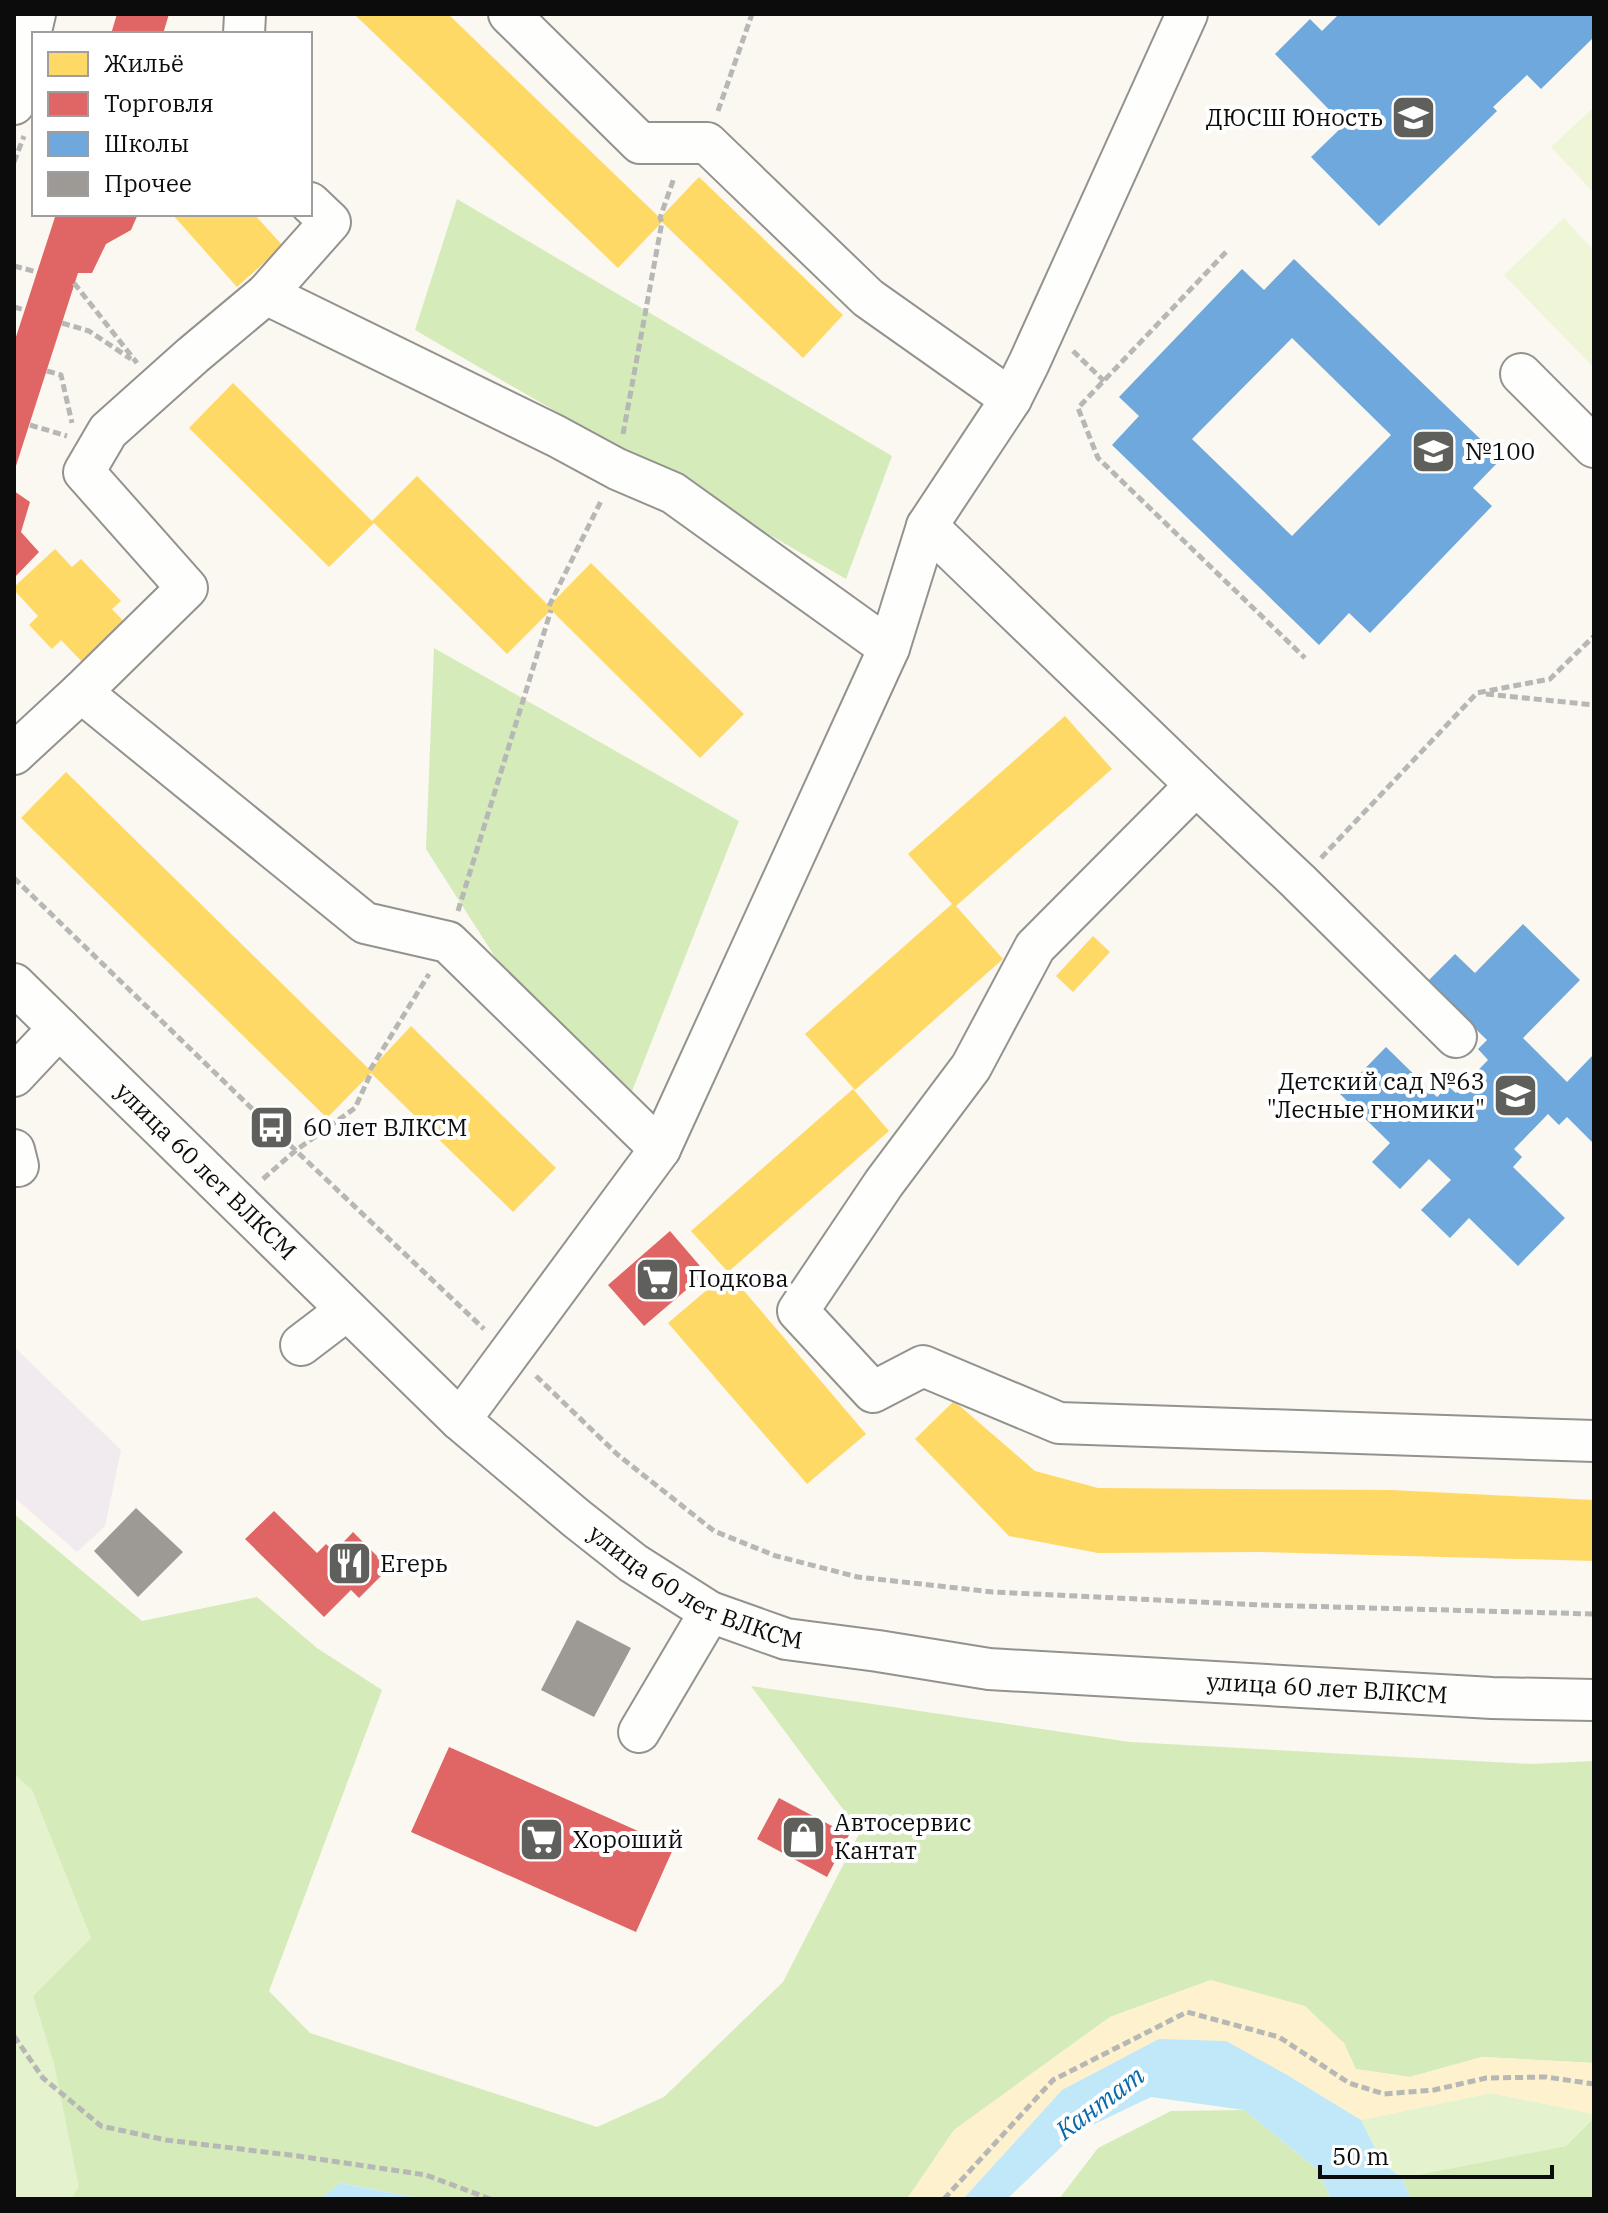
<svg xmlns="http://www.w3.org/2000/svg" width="1608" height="2213" viewBox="0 0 1608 2213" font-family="'IBM Plex Serif',serif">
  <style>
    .industrial { fill: #f1eaee }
    .green { fill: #e4f2cd }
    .forest { fill: #d5ebba }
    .sand { fill: #fdf1ce }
    .pitch { fill: #eef6d7 }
    .water { fill: #c1e8f9 }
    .homes { fill: #ffd966 }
    .shops { fill: #e06666 }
    .schools { fill: #6fa8dc; fill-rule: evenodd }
    .building { fill: #9d9a96 }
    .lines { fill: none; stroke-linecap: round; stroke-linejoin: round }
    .minor-casing { stroke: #93928f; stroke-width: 44 }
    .path { stroke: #b7b7b5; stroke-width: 5; stroke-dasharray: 8 4; stroke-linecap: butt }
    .minor { stroke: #fefefd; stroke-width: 40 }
    .labels { text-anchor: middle; stroke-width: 8; stroke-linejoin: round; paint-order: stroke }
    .poi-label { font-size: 24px; fill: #0c0c0c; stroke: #fff; text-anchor: start }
    .street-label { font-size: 24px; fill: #0c0c0c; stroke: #fff }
    .water-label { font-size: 26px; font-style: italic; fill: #096aaa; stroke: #fff }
  </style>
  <rect width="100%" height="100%" fill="#faf8f0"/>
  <path class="industrial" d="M14,1347L121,1450L105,1526L77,1552L14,1497Z"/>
  <path class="green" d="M14,1774L32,1790L91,1938L33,1996L54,2064L80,2187L71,2199H14Z
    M1491,2093L1594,2114V2118L1566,2146L1402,2178L1383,2164L1361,2120Z"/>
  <path class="forest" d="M457,199L892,456L846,579L415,330Z
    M434,648L739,821L632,1091L504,971L426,849Z
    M14,1514L142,1621L257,1597L317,1648L382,1690L269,1991L310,2033L597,2127L664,2097L783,1982L860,1832L751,1686L1130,1742L1531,1764L1594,1761V2063L1482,2057L1410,2077L1355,2069L1344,2043L1211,1980L1110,2017L954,2130L907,2199H423L340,2183L320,2199H71L79,2187L54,2064L33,1996L91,1938L32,1790L14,1774Z
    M1244,2110L1317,2169L1331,2199H1059L1098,2148L1171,2111Z
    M1594,2118V2199H1411L1402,2178L1566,2146Z"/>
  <path class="sand" d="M1211,1980L1305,2006L1344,2043L1356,2069L1410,2077L1482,2057L1594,2063V2114L1491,2093L1361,2120L1289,2076L1062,2090L963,2199H907L954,2130L1110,2017Z"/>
  <path class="pitch" d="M1594,107V193L1551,147Z
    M1564,218L1594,251V368L1504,275Z"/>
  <path class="water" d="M1159,2039L1226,2041L1289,2076L1361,2120L1383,2164L1402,2178L1411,2199H1331L1317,2169L1244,2110L1151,2097L1076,2133L1007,2199H963L1062,2090Z
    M340,2183L423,2199H320Z"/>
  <path class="homes" d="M354,14H448L660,218L699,177L843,315L803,358L662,222L618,268Z
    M172,214H254L283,246L237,287Z
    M233,383L374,523L329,567L189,428Z
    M417,476L549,606L591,563L744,714L700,758L551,610L507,654L372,521Z
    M55,549L72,567L81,559L121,601L112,609L130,628L88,668L61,640L52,649L29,625L38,616L14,590V587Z
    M1065,716L1112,769L956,906L1003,959L855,1090L805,1034L952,904L908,854Z
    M66,772L370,1070L411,1026L556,1168L513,1212L371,1073L327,1118L21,818Z
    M1093,936L1110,952L1073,992L1056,976Z
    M853,1089L889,1131L728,1272L691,1231Z
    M728,1272L866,1434L807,1484L668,1323Z
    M954,1401L1035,1471L1098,1488L1391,1490L1594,1500V1561L1260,1552L1098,1553L1009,1536L915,1439Z"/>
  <path class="shops" d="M117,14H169L163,34H111Z
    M56,214H138L131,230L106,244L92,273H78L14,472V343Z
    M14,491L30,502L21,532L39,552L14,578Z
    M670,1231L706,1273L644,1326L608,1285Z
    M274,1511L317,1553L326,1544L334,1552L353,1532L389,1568L359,1598L351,1590L324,1617L245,1539Z
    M449,1747L674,1847L636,1932L411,1832Z
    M779,1798L849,1835L827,1877L757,1839Z"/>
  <path class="schools" d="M1339,14H1594V37L1541,89L1527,75L1493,107L1497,111L1379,226L1311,157L1344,125L1275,54L1310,19L1322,31Z
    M1294,259L1501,459L1473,488L1492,506L1370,633L1349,613L1319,645L1112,445L1139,416L1119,397L1242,269L1264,290ZM1292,338L1391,435L1292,536L1192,439Z
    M1523,924L1580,980L1523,1038L1567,1082L1594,1054V1144L1567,1117L1559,1125L1548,1114L1514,1149L1522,1157L1513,1167L1565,1218L1518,1266L1469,1218L1450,1238L1421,1210L1451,1180L1429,1159L1400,1189L1372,1162L1390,1143L1340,1094L1386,1047L1437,1097L1448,1086L1456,1093L1488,1060L1478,1049L1487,1040L1427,982L1455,954L1475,973Z"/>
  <path class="building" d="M136,1508L183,1552L138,1597L94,1551Z
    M577,1620L631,1648L594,1717L541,1690Z"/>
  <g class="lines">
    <defs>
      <g id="minor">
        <path d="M244,34L245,14"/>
        <path d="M14,104L35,14"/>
        <path d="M266,294L556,436L617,469L673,493L889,648"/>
        <path d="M1521,374L1594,447"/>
        <path d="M1011,399L1029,363L1187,14"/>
        <path d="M927,526L1196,785L1035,947L971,1067L884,1183L798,1311L873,1392L923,1366L1059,1423L1594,1441"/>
        <path d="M81,692L365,923L448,942L660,1149"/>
        <path d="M14,754L81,692L187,588L84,472L108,431L193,355L266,294L330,222L310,203"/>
        <path d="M1196,785L1298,881L1456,1037"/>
        <path id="s1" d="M14,984L460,1420L576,1518L633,1563L710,1612L786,1639L878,1651L989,1669L1492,1698L1594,1700"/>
        <path d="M14,1076L59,1028"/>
        <path d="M14,1150L18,1166"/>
        <path d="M301,1345L347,1310"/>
        <path d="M460,1420L660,1149L889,648L927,526L1011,399L868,298L707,143H640L509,14"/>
        <path d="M639,1732L710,1612"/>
      </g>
    </defs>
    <use href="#minor" class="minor-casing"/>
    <path class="path" d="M718,111L752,14
      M14,162L24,136
      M1226,252L1078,408L1098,458L1305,658
      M14,266L37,272
      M74,283L137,363
      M14,307L25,310
      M62,323L89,331L131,359
      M1073,351L1104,381
      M47,371L61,375L72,423
      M30,425L67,436
      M623,434L662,222L660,218L674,178
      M549,606L602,499
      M1486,694L1594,705
      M1321,858L1477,693L1550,679L1594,636
      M14,878L272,1128L484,1329
      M458,911L551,610
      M370,1070L429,974
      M263,1179L295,1151L355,1108L371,1073
      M536,1376L618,1455L714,1531L776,1556L858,1577L993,1592L1261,1605L1594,1614
      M14,2036L43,2078L101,2126L166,2140L298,2156L426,2175L490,2199
      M944,2199L1053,2080L1187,2012L1279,2037L1349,2083L1384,2094L1434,2090L1486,2078L1546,2077L1594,2084"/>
    <use href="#minor" class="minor"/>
  </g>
  <defs>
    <symbol id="school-square" viewBox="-11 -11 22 22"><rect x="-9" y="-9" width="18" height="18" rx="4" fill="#5f5f5c" stroke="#fff"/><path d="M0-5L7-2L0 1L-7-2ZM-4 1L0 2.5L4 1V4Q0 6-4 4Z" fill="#fff"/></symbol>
    <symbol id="bus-square" viewBox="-11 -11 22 22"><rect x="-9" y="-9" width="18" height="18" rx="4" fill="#5f5f5c" stroke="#fff"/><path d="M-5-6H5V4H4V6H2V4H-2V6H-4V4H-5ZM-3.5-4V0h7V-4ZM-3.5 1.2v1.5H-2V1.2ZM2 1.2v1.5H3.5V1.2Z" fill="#fff"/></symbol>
    <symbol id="supermarket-square" viewBox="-11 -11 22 22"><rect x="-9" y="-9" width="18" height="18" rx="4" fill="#5f5f5c" stroke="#fff"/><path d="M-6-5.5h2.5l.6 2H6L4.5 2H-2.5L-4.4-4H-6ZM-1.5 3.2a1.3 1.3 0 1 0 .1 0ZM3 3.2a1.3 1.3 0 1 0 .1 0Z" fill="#fff"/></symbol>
    <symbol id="restaurant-square" viewBox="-11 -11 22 22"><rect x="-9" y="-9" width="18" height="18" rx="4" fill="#5f5f5c" stroke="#fff"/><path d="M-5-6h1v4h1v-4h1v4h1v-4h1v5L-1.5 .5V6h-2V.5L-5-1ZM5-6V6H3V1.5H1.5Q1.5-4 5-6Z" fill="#fff"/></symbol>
    <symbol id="shop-square" viewBox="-11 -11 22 22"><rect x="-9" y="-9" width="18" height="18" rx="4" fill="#5f5f5c" stroke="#fff"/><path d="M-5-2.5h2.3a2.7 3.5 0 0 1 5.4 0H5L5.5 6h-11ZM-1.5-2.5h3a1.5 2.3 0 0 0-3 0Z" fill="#fff"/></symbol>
  </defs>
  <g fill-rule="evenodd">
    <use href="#school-square" x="1388" y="92" width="51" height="51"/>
    <use href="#school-square" x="1408" y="426" width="51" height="51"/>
    <use href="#school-square" x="1490" y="1070" width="51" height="51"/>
    <use href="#bus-square" x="246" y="1102" width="51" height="51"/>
    <use href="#supermarket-square" x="632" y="1254" width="51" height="51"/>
    <use href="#restaurant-square" x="324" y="1538" width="51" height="51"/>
    <use href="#shop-square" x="778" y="1812" width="51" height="51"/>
    <use href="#supermarket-square" x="516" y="1814" width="51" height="51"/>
  </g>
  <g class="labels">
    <g class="poi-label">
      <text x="1383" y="126" text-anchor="end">ДЮСШ Юность</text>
      <text x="1465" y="460">№100</text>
      <text x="1485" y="1090" text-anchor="end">Детский сад №63<tspan x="1485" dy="28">"Лесные гномики"</tspan></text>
      <text x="303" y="1136">60 лет ВЛКСМ</text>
      <text x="688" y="1287">Подкова</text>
      <text x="380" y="1572">Егерь</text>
      <text x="834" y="1831">Автосервис<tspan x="834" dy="28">Кантат</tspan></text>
      <text x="573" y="1848">Хороший</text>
    </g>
    <g class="street-label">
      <text dy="8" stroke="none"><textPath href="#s1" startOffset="268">улица 60 лет ВЛКСМ</textPath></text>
      <text dy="8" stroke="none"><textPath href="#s1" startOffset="916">улица 60 лет ВЛКСМ</textPath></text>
      <text dy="8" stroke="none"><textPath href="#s1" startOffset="1564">улица 60 лет ВЛКСМ</textPath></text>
    </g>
    <g class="water-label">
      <text transform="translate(1100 2103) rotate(-37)" y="9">Кантат</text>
    </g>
  </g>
  <rect width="1608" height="2213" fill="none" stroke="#0c0c0c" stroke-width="32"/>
  <rect x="32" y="32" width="280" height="184" fill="#ffffff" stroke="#9e9e9e" stroke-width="2"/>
  <rect x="48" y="52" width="40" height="24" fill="#ffd966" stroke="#9e9e9e" stroke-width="2"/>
  <text x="104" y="72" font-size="24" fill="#0c0c0c">Жильё</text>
  <rect x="48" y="92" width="40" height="24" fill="#e06666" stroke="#9e9e9e" stroke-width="2"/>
  <text x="104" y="112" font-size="24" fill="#0c0c0c">Торговля</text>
  <rect x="48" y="132" width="40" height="24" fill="#6fa8dc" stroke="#9e9e9e" stroke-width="2"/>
  <text x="104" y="152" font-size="24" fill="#0c0c0c">Школы</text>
  <rect x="48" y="172" width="40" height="24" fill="#9d9a96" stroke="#9e9e9e" stroke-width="2"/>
  <text x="104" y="192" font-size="24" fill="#0c0c0c">Прочее</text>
  <path d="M1320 2165v12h232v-12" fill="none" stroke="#0c0c0c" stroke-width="4"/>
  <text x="1332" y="2165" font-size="24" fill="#0c0c0c" stroke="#ffffff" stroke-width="6" paint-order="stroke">50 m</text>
</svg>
